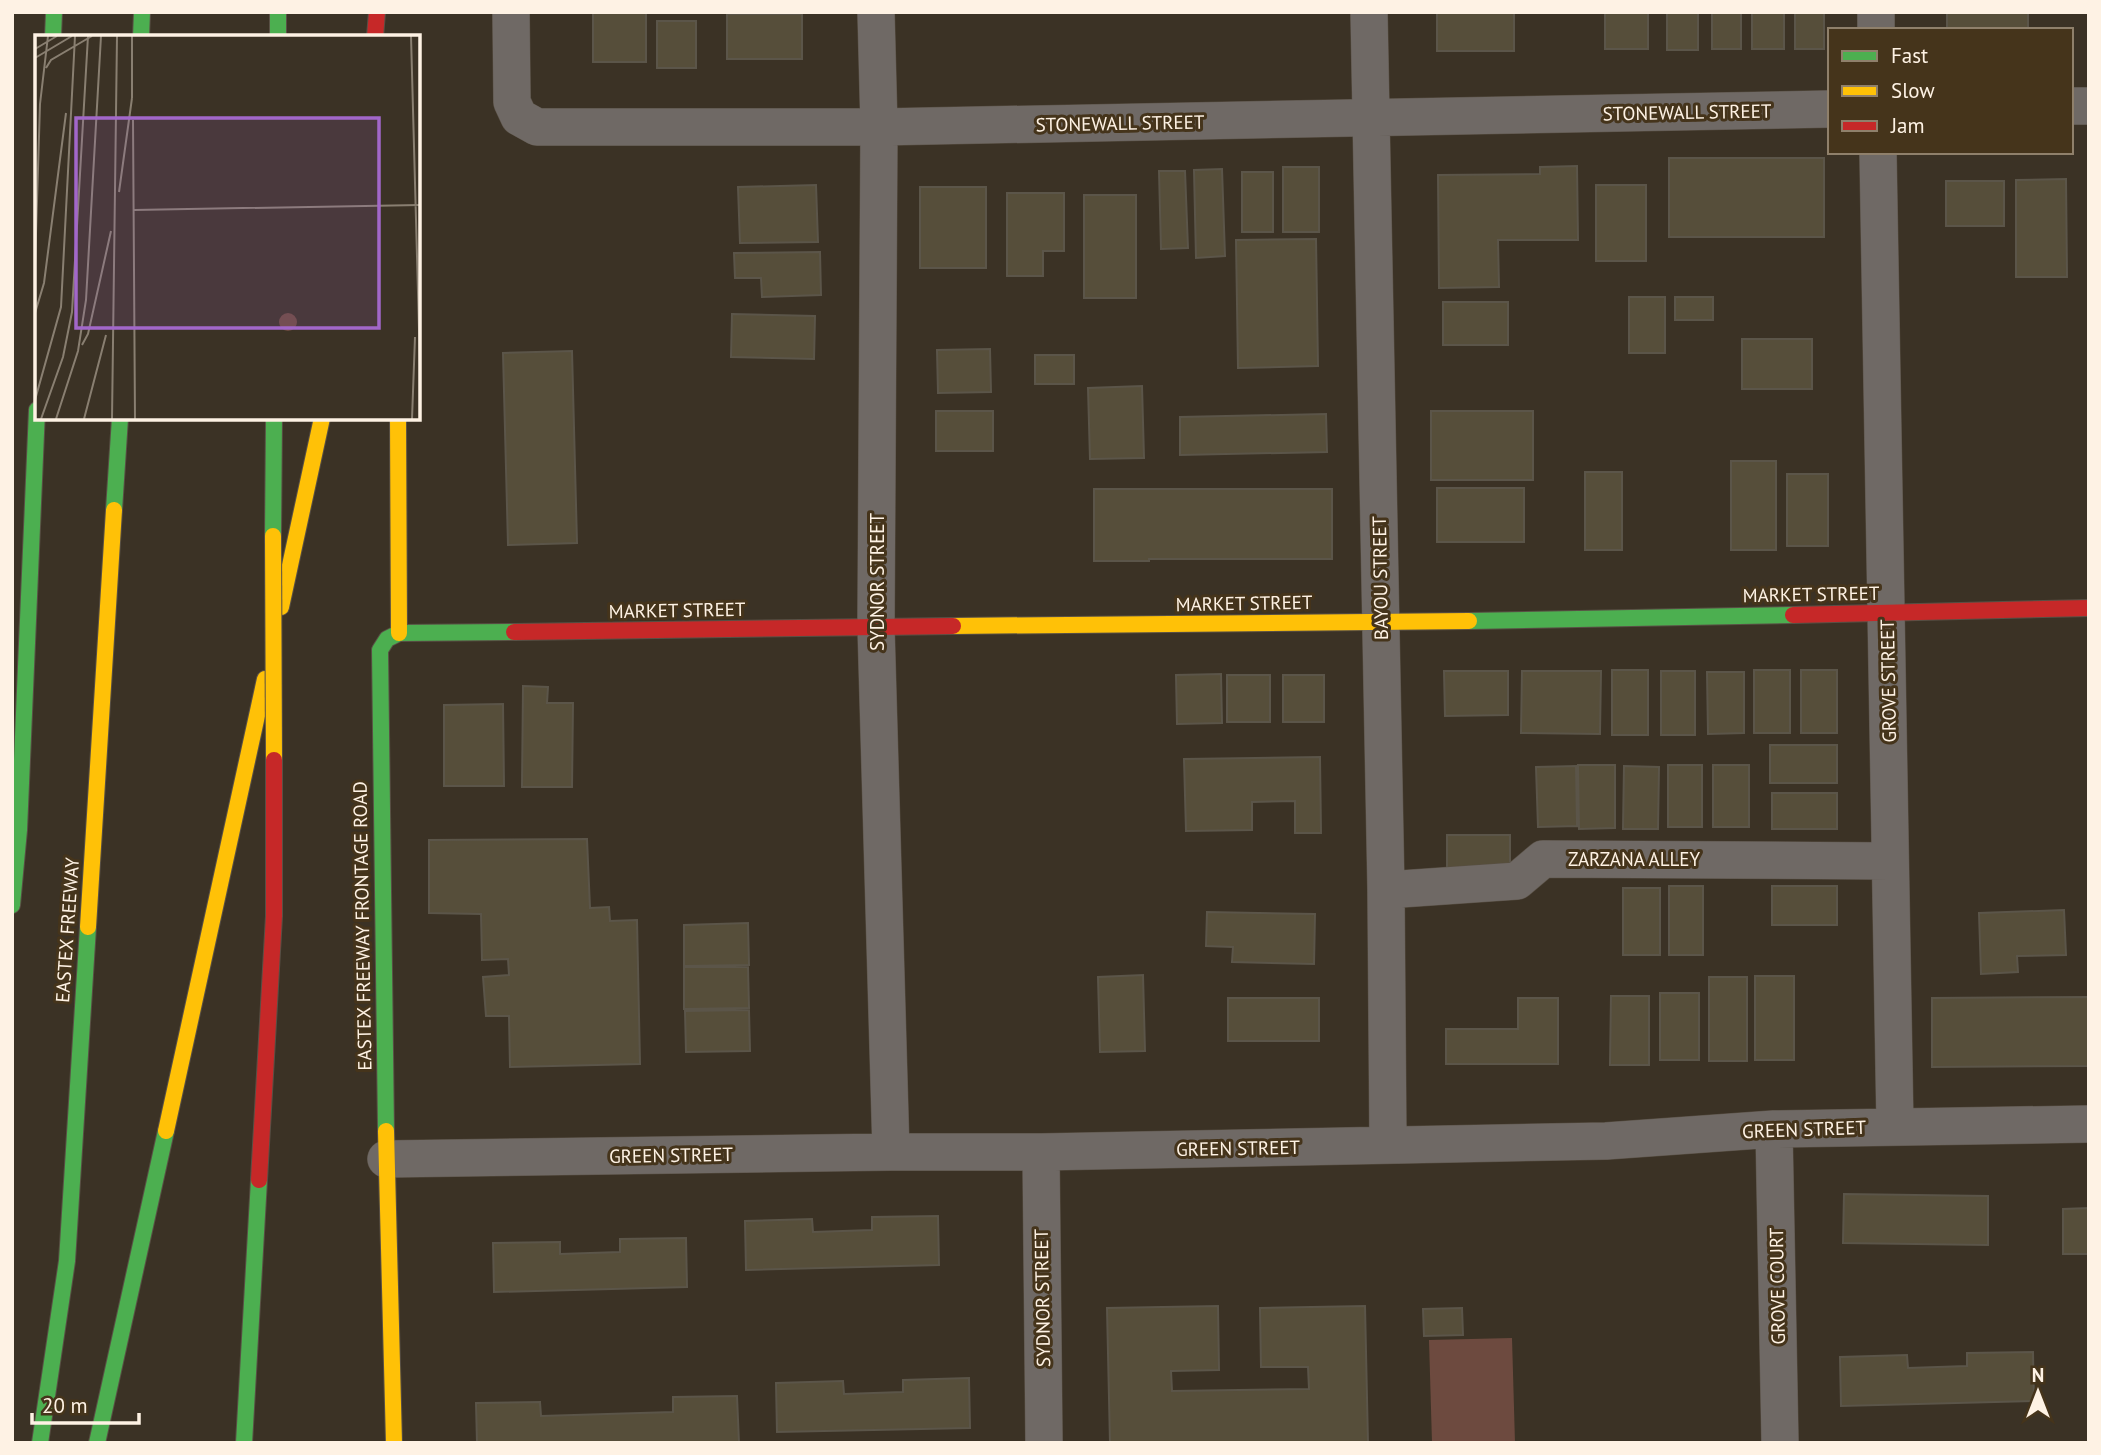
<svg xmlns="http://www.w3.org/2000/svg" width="2101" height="1455" viewBox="0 0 2101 1455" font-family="'PT Sans',sans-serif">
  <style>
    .green { fill: #6d4a3f }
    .building { fill: #564e3a; stroke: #5b5549; stroke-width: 2 }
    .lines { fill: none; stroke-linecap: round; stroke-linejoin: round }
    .street-casing { stroke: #595045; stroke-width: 38 }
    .fast-casing { stroke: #595045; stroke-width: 18 }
    .slow-casing { stroke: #595045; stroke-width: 18 }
    .jam-casing { stroke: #595045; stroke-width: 18 }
    .street { stroke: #6f6965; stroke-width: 37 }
    .fast { stroke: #4caf50; stroke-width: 16 }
    .slow { stroke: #ffc107; stroke-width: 16 }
    .jam { stroke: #c62828; stroke-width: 16 }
    .slow-bridge-casing { stroke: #595045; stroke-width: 18; stroke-linecap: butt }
    .jam-bridge-casing { stroke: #595045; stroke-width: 18; stroke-linecap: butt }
    .slow-bridge { stroke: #ffc107; stroke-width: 16 }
    .jam-bridge { stroke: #c62828; stroke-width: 16 }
    .labels { text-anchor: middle; stroke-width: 6; stroke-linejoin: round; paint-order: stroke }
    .street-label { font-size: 19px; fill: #fef2e4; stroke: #45341b }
    .inset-road { fill: none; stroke: #897f71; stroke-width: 2 }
    .view { fill: #a267ca; fill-opacity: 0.15; stroke: #a267ca; stroke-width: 3.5 }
    .inset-edge { fill: none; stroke: #fef2e4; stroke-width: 3.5 }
  </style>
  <rect width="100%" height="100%" fill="#3b3225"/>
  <path class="green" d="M1512,1338L1515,1443H1432L1429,1340Z"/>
  <path class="building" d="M593,12H646V62H593Z
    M1437,12H1514V51H1437Z
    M1605,12H1648V49H1605Z
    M1667,12H1698V50H1667Z
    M1712,12H1741V49H1712Z
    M1752,12H1784V49H1752Z
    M1795,12H1824V49H1795Z
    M1947,12H2028V30H1947Z
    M727,14H802V59H727Z
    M657,21H696V68H657Z
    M1669,158H1824V237H1669Z
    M1577,166L1578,240H1498L1499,287L1439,288L1438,175L1540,174V167Z
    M1283,167H1319V232H1283Z
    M1222,169L1225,256L1196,258L1194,170Z
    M1159,171H1185L1188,248L1161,249Z
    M1242,172H1273V232H1242Z
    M2066,179L2067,277H2016V180Z
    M1946,181H2004V226H1946Z
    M816,185L818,242L740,243L738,187Z
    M1596,185H1646V261H1596Z
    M920,187H986V268H920Z
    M1007,193H1064V251H1043V276H1007Z
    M1084,195H1136V298H1084Z
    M1316,239L1318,366L1238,368L1236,240Z
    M820,252L821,295L762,297L761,278H735L734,253Z
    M1629,297H1665V353H1629Z
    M1675,297H1713V320H1675Z
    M1443,302H1508V345H1443Z
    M732,314L815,316L814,359L731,357Z
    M1742,339H1812V389H1742Z
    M990,349L991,392L938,393L937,350Z
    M572,351L577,543L508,545L503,353Z
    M1035,355H1074V384H1035Z
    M1142,386L1144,458L1090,459L1088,388Z
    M936,411H993V451H936Z
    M1431,411H1533V480H1431Z
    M1326,414L1327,452L1180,455V417Z
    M1731,461H1776V550H1731Z
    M1585,472H1622V550H1585Z
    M1787,474H1828V546H1787Z
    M1437,488H1524V542H1437Z
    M1094,489H1332V559H1149V561H1094Z
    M1612,670H1648V735H1612Z
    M1754,670H1790V733H1754Z
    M1801,670H1837V733H1801Z
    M1444,671H1508V715L1445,716Z
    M1522,671H1601L1600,734L1521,733Z
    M1661,671H1695V735H1661Z
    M1707,672H1744V733L1708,734Z
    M1221,674L1222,723L1177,724L1176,675Z
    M1227,675H1270V722H1227Z
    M1283,675H1324V722H1283Z
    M523,686L548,687L547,703H573L572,787H522Z
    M503,704L504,786H444V705Z
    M1770,745H1837V783H1770Z
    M1320,757L1321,833H1295V801L1252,802V830L1186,831L1184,759Z
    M1578,765H1615V828L1579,829Z
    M1668,765H1702V827H1668Z
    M1713,765H1749V827H1713Z
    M1576,766L1577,826L1538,827L1536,767Z
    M1624,766L1659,767L1658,829H1623Z
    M1772,793H1837V829H1772Z
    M1447,835H1510V872H1447Z
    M587,839L590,908L609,907L610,921L637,920L640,1064L510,1067L509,1016H486L483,977L509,975L508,959L482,960L481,914L429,913V840Z
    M1669,886H1703V955H1669Z
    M1772,886H1837V925H1772Z
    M1623,888H1660V955H1623Z
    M2064,910L2066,955L2017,956L2018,972L1981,974L1979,913Z
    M1207,912L1315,914L1314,964L1232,962L1233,947L1206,946Z
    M748,923L749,965L684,966V925Z
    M684,967H748L749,1008L684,1009Z
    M1143,975L1145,1051L1100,1052L1098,977Z
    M1755,976H1794V1060H1755Z
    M1709,977H1747V1061H1709Z
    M1660,993H1699V1060H1660Z
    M1611,996H1649V1065H1610Z
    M2089,997V1066L1932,1067V998Z
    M1228,998H1319V1041H1228Z
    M1518,998H1558V1064H1446V1029H1518Z
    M749,1010L750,1051L686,1052L685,1011Z
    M1844,1194L1988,1196V1245L1843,1243Z
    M2089,1208V1254H2063V1209Z
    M938,1216L939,1265L746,1270L745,1221L812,1219L813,1232L872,1230V1217Z
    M686,1238L687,1287L494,1292L493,1243L560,1242V1254L620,1252V1239Z
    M1218,1306L1219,1370L1171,1371L1172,1391L1309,1389L1308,1367H1261L1260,1308L1365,1306L1368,1443H1110L1107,1308Z
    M1462,1308L1463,1335L1424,1336L1423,1309Z
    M2033,1352L2034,1401L1841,1406L1840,1357L1907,1355L1908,1368L1967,1366V1353Z
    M969,1378L970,1428L777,1432L776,1383L843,1381L844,1394L903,1392V1380Z
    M737,1396L739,1443H477L476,1403L540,1402L541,1416L673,1412V1397Z"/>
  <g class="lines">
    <defs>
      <path id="street" d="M511,12L512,102L519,117L537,127H879L1830,109
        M876,12L879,127L876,627L891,1152
        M1369,12L1386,890L1388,1145
        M1876,12V30
        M2071,106H2089
        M1878,152L1895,1126
        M1386,890L1517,881L1543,859L1890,861
        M1774,1129L1780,1443
        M1041,1152L1044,1443
        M386,1159L891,1152H1041L1606,1141L1774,1129L2089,1124"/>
      <path id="fast" d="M278,12V37
        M53,37L54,12
        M141,37L142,12
        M114,510L120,418
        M273,536L274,418
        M1469,621L1793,615
        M12,905L19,830L37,410
        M386,1131L380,650L387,639L399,633L514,632
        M40,1443L67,1261L88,927
        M97,1443L166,1131
        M244,1443L259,1180"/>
      <path id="slow" d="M398,418L399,633
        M281,607L322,418
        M953,626L1469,621
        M88,927L114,510
        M166,1131L265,679
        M386,1131L394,1443"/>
      <path id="jam" d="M375,37L377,12
        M1793,615L2089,608
        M514,632L953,626"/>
    </defs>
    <use href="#street" class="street-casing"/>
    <use href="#fast" class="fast-casing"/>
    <use href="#slow" class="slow-casing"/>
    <use href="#jam" class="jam-casing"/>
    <use href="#street" class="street"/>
    <use href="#fast" class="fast"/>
    <use href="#slow" class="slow"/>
    <use href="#jam" class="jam"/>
    <defs>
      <path id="slow-bridge" d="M273,536L274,760"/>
      <path id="jam-bridge" d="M259,1180L274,916V760"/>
    </defs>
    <use href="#slow-bridge" class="slow-bridge-casing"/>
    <use href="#jam-bridge" class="jam-bridge-casing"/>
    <use href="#slow-bridge" class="slow-bridge"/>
    <use href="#jam-bridge" class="jam-bridge"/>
  </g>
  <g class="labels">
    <g class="street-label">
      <text transform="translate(1687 112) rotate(-1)" y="7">STONEWALL STREET</text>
      <text transform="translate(1120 123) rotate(-1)" y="7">STONEWALL STREET</text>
      <text transform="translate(1380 578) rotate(-91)" y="7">BAYOU STREET</text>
      <text transform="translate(877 582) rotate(-90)" y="7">SYDNOR STREET</text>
      <text transform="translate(1811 594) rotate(-1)" y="7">MARKET STREET</text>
      <text transform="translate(1244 603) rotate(-1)" y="7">MARKET STREET</text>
      <text transform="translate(677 610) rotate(-1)" y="7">MARKET STREET</text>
      <text transform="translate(1888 681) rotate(-91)" y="7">GROVE STREET</text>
      <text x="1634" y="866">ZARZANA ALLEY</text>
      <text transform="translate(362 926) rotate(-91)" y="7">EASTEX FREEWAY FRONTAGE ROAD</text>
      <text transform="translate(67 930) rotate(-86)" y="7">EASTEX FREEWAY</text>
      <text transform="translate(1804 1129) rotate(-2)" y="7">GREEN STREET</text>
      <text transform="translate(1238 1148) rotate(-1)" y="7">GREEN STREET</text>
      <text transform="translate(671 1155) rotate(-1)" y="7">GREEN STREET</text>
      <text transform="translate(1777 1286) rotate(-91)" y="7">GROVE COURT</text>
      <text transform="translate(1042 1298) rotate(-91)" y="7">SYDNOR STREET</text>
    </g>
  </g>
  <g transform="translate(35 35)">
    <rect width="385" height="385" fill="#3b3225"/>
    <path d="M244 287a9 9 0 1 1 18 0a9 9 0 1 1-18 0Z" fill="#6d4a3f"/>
    <path class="inset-road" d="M97,1V63M376,1L385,331M0,14L22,1M0,23L37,1M11,33L16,25L57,1M5,69L13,1M98,85L100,384M84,157L97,63M99,175L385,170M0,231L5,69M0,278L9,248L31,78M47,310L53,299L76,196M0,365L26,272L40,1M6,384L28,322L37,277L53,1M21,384L43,316L51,265L66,1M49,384L71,300M77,384L82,1M377,384L380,302"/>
    <path class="view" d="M41,83H344V293H41Z"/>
    <rect width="385" height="385" class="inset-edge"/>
  </g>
  <rect width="2101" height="1455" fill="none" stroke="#fef2e4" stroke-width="28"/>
  <rect x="1828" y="28" width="245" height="126" fill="#45341b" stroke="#8f806b" stroke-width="2"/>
  <rect x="1842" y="51" width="35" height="10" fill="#4caf50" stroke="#8f806b" stroke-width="2"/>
  <text x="1891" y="63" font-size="21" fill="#fef2e4">Fast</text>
  <rect x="1842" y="86" width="35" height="10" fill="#ffc107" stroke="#8f806b" stroke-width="2"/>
  <text x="1891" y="98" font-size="21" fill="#fef2e4">Slow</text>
  <rect x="1842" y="121" width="35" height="10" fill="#c62828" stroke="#8f806b" stroke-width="2"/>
  <text x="1891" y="133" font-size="21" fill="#fef2e4">Jam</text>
  <g transform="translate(2038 1392)" stroke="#45341b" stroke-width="5" paint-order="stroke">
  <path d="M0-5L12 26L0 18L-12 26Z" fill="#fef2e4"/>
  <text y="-10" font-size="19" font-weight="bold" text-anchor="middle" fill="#fef2e4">N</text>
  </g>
  <path d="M32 1413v10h107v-10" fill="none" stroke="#fef2e4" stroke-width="3.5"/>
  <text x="42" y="1413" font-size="21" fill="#fef2e4" stroke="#45341b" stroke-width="5" paint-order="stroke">20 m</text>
</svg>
